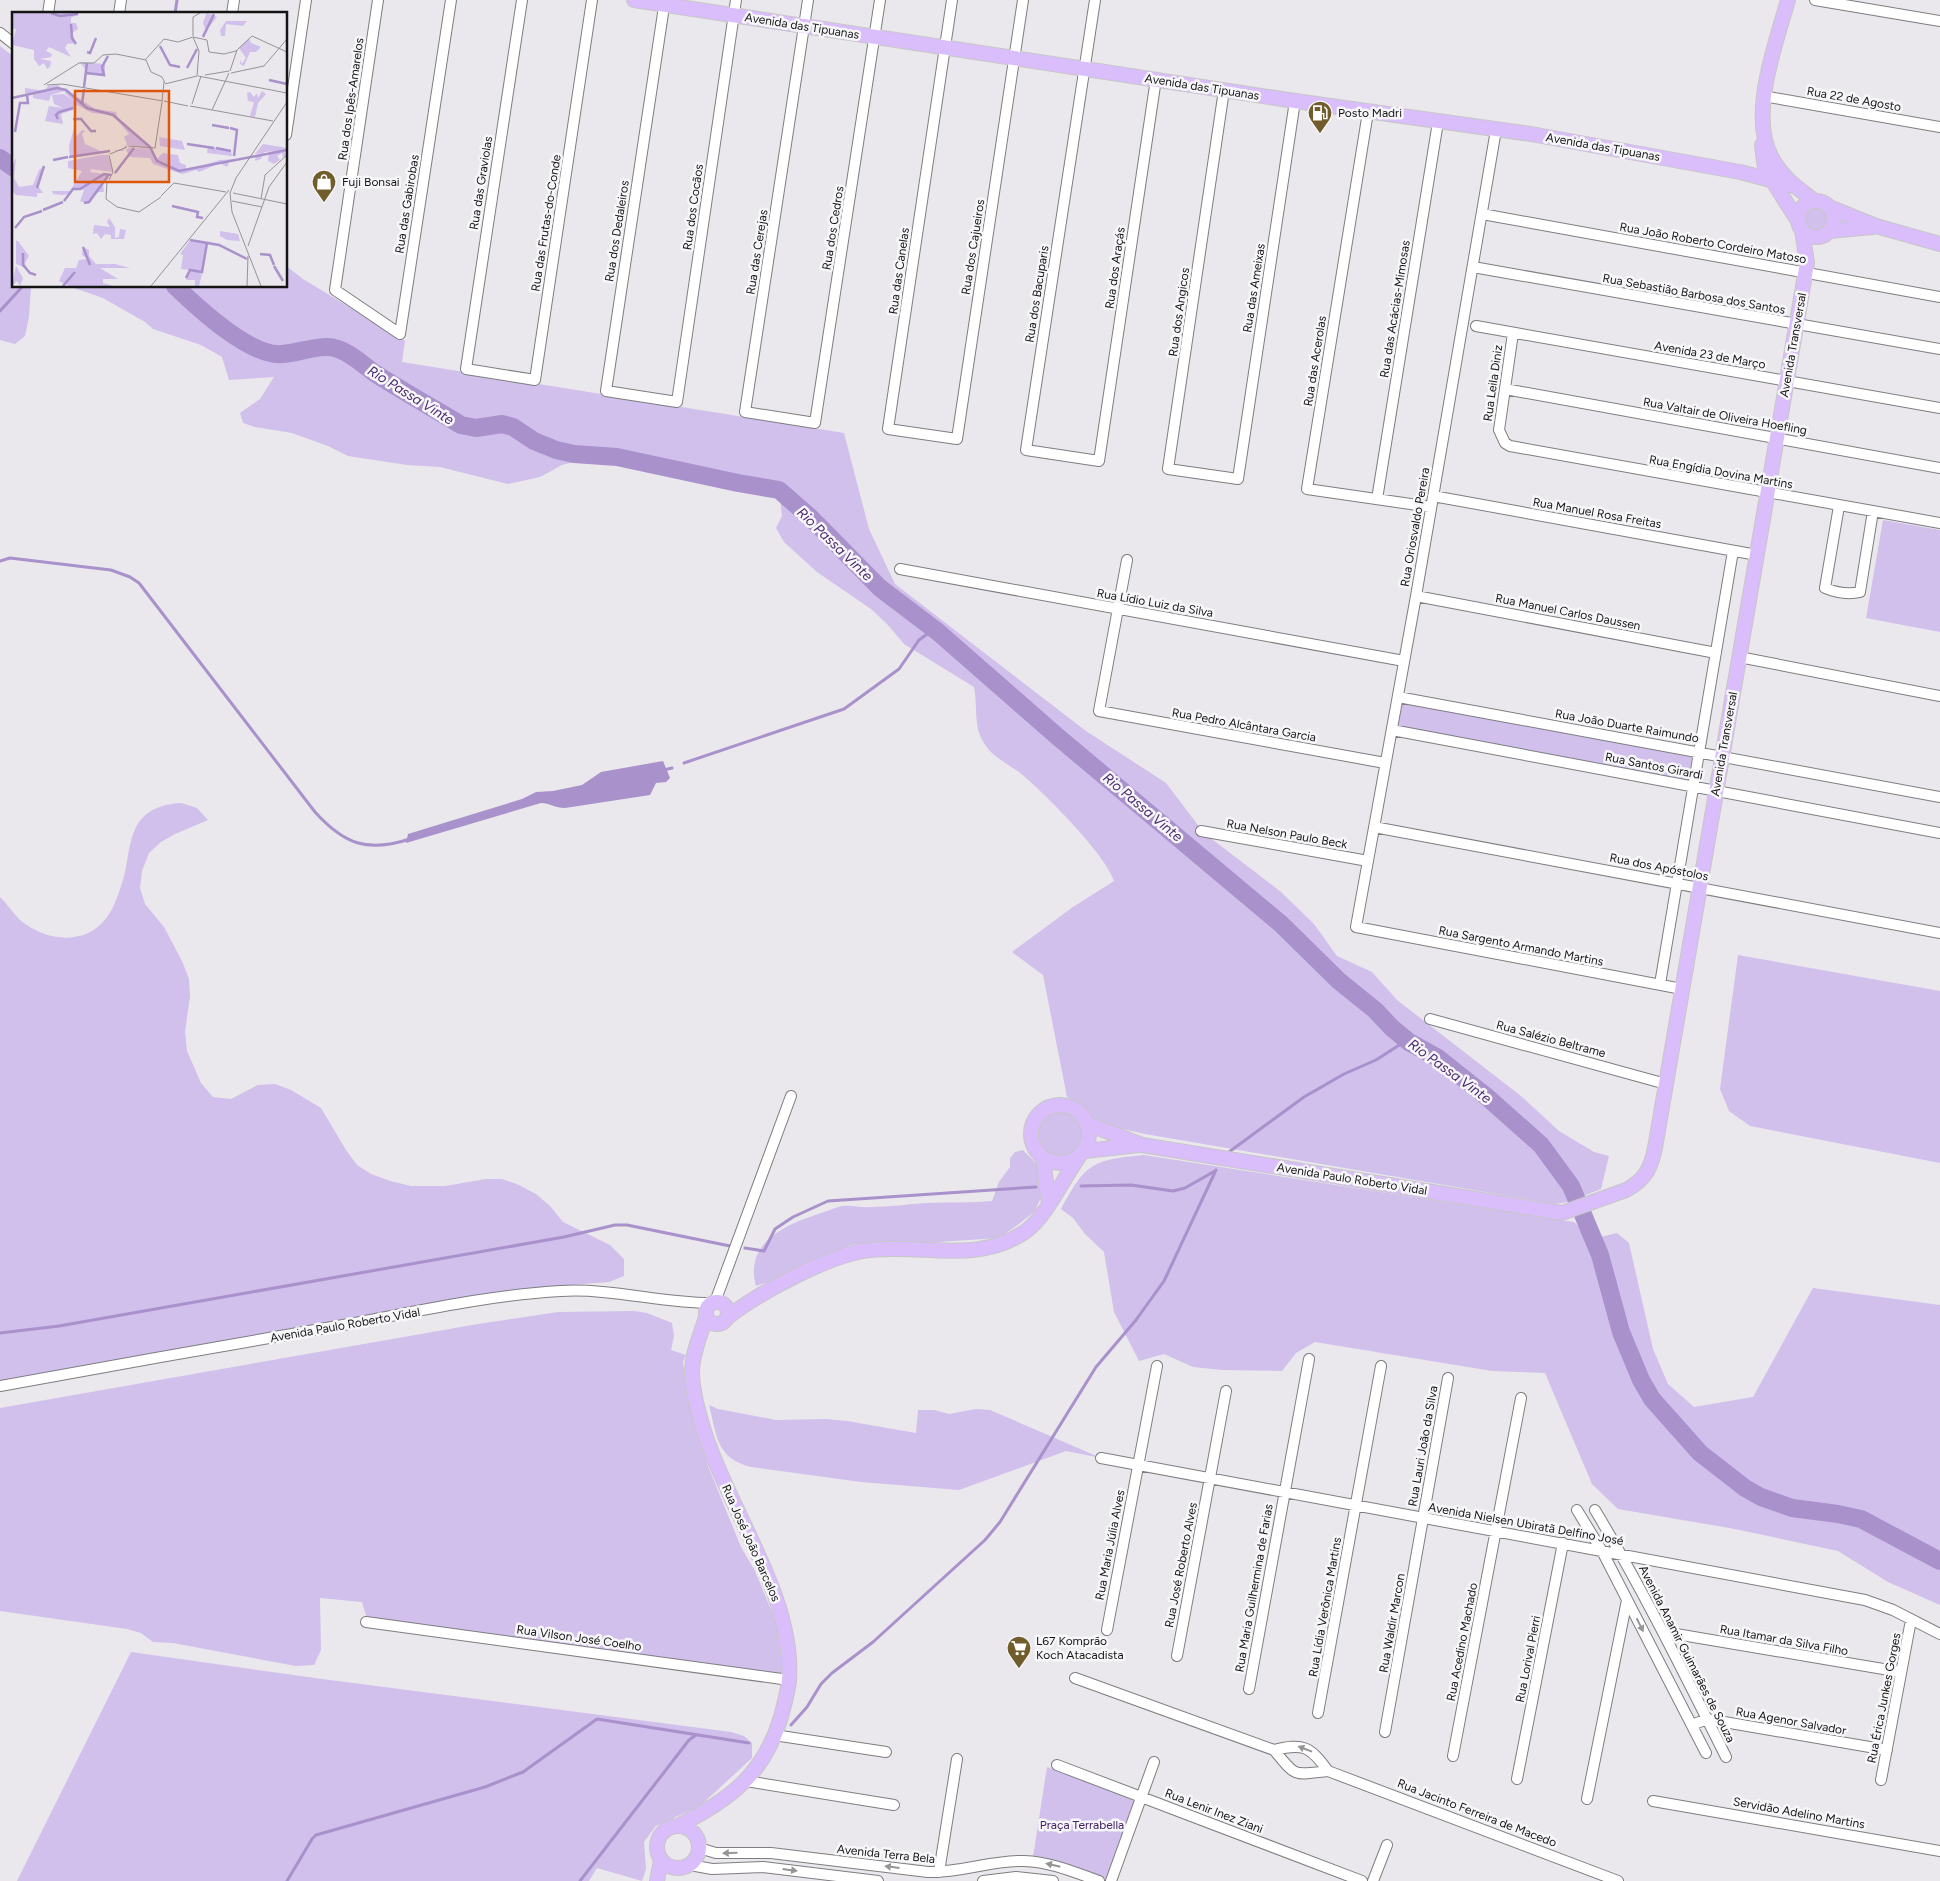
<svg xmlns="http://www.w3.org/2000/svg" width="1940" height="1881" viewBox="0 0 1940 1881" font-family="Figtree,sans-serif">
  <style>
    .green { fill: #d1bfec }
    .water { fill: #a991cb }
    .lines { fill: none; stroke-linecap: round; stroke-linejoin: round }
    .stream { stroke: #a991cb; stroke-width: 3 }
    .river { stroke: #a991cb; stroke-width: 18 }
    .minor-casing { stroke: #7e7d80; stroke-width: 12 }
    .major-casing { stroke: #c7c7c7; stroke-width: 16 }
    .minor { stroke: #fff; stroke-width: 10 }
    .major { stroke: #d9befb; stroke-width: 14 }
    .oneway { fill: #969596 }
    .labels { text-anchor: middle; stroke-width: 5; stroke-linejoin: round; paint-order: stroke }
    .street-label { font-size: 12px; fill: #151415; stroke: #f7f6f9 }
    .poi-label { font-size: 12px; fill: #151415; stroke: #f7f6f9; text-anchor: start }
    .park-label { font-size: 12px; fill: #432066; stroke: #f7f6f9 }
    .water-label { font-size: 14px; font-style: italic; fill: #4a286e; stroke: #f7f6f9 }
    .inset-river { fill: none; stroke: #a991cb; stroke-width: 2.5 }
    .inset-road { fill: none; stroke: #959396; stroke-width: 1 }
    .view { fill: #dd560c; fill-opacity: 0.15; stroke: #dd560c; stroke-width: 2.5 }
    .inset-edge { fill: none; stroke: #151415; stroke-width: 2.5 }
  </style>
  <rect width="100%" height="100%" fill="#eae8ec"/>
  <path class="green" d="M0,46L14,57V286H31L29,317L25,336L15,344L0,340Z
    M1803 219a13 13 0 1 1 26 0a13 13 0 1 1-26 0Z
    M286,266L303,279L405,341L402,362L844,433L869,529L895,584L1086,731L1166,783L1204,833L1281,892L1314,924L1337,956L1372,972L1397,1000L1521,1096L1559,1131L1594,1152L1609,1156L1601,1189L1568,1202L1555,1204L1145,1134L1109,1126L1092,1118L1083,1106L1067,1097L1043,975L1012,952L1073,907L1114,881C1106,855 1047,796 1025,777C1012,765 993,759 984,743C973,726 978,707 974,687L904,644L887,624L871,609L817,572L784,542L776,528L782,516L779,490L582,460L562,465L540,477L508,484L440,467L407,465L348,456L328,446L292,433L255,427L243,423L240,413L260,399L274,377L229,380L222,357L201,345L153,329L145,322L103,298L68,286H286Z
    M1883,520L1940,530V632L1866,618Z
    M1403,702L1692,757L1688,781L1398,726Z
    M181,803L197,808L208,820L175,834L161,842L149,853L142,871L140,888L145,904L164,927L182,961L189,979L190,996L185,1032L187,1051L201,1083L213,1097L231,1099L258,1085L275,1084L291,1090L321,1108L346,1150L357,1165L371,1174L390,1181L411,1186H445L486,1179H502L519,1185L536,1194L550,1206L563,1222L610,1245L624,1259V1276L609,1282L518,1289L462,1298L0,1381V897C7,904 13,913 20,920C42,939 79,946 101,924C113,913 118,895 123,880C128,863 128,843 136,827C145,810 162,804 181,803Z
    M1738,955L1940,991V1163L1750,1126L1729,1111L1720,1089Z
    M1035 1134a25 25 0 1 1 50 0a25 25 0 1 1-50 0Z
    M1023,1150L1038,1165L1042,1195L1035,1211L1019,1224L999,1238L939,1242H884L851,1245L791,1271L774,1280L756,1286C744,1243 785,1225 818,1214C826,1212 835,1207 843,1206C852,1205 861,1208 870,1207C889,1207 908,1204 927,1203C949,1202 971,1203 992,1201L999,1182L1010,1167V1158L1015,1152Z
    M1144,1155L1574,1222L1592,1239L1617,1233L1629,1243L1653,1349L1668,1384L1694,1407L1753,1397L1813,1288L1940,1305V1605L1888,1582L1838,1551L1735,1529L1618,1509L1592,1484L1545,1373L1492,1371L1315,1342L1296,1353L1282,1371L1223,1370L1193,1367L1164,1354L1139,1361L1114,1312L1104,1252L1085,1234L1073,1218L1061,1209C1086,1163 1092,1160 1144,1155Z
    M634,1311L647,1313L672,1323L674,1336L671,1350L686,1355L683,1362L687,1396L708,1466L741,1547L755,1571L776,1622L784,1676L367,1619L362,1602L320,1598L321,1650L314,1665L296,1666L173,1643L153,1642L141,1633L127,1629L0,1611V1408L478,1324L558,1312Z
    M709,1405L718,1409L776,1420L826,1419L847,1421L916,1433L918,1410H934L949,1414L976,1409L990,1410L1101,1458L1066,1451L959,1490L861,1482L751,1467C716,1458 717,1436 709,1405Z
    M131,1652L322,1679L731,1732L744,1736L752,1743V1758L700,1806L656,1826L644,1842L646,1869L642,1881L597,1868L589,1881H17Z
    M1047,1767L1135,1801L1107,1880L1062,1863L1033,1857Z"/>
  <path class="water" d="M663,761L670,778L666,782L656,783L650,795L565,808C555,808 549,803 541,803L406,843L408,834L522,799L536,792L553,791L582,785L601,772Z"/>
  <g class="lines">
    <path class="stream" d="M175,14L177,0
      M0,311L23,286
      M0,561L10,558L111,570L130,577L139,583L315,812C344,844 367,853 410,839
      M684,763L844,709L899,669L919,640L930,632H938
      M664,770L672,768
      M1229,1152L1304,1097L1344,1074L1376,1060L1404,1042H1409
      M1081,1186L1131,1185L1173,1191L1185,1188L1215,1171
      M745,1248L764,1251L775,1229L793,1217L828,1201L1036,1187
      M0,1333L59,1326L564,1237L615,1225H627L730,1246
      M791,1725L807,1707L821,1684L832,1673L873,1642L985,1540L1000,1522L1096,1367L1136,1320L1164,1281L1216,1170
      M287,1881L312,1839L316,1835L485,1787L523,1772L597,1719L749,1743
      M580,1881L689,1740L696,1735"/>
    <path class="river" d="M0,158L14,168
      M175,286C198,308 250,357 282,354C300,353 321,343 338,349C353,354 364,366 376,374C404,392 433,408 461,425L476,428L502,424L513,427L534,441L556,450L574,454L617,457L738,483L779,490L811,518L880,588L938,632L1058,737L1281,924L1339,981L1375,1010L1392,1028L1409,1042L1438,1058L1487,1097L1541,1145L1571,1186L1600,1255L1621,1332L1641,1380L1652,1399L1700,1453L1745,1488L1761,1497L1792,1508L1838,1514L1861,1519L1940,1561"/>
    <defs>
      <path id="minor" d="M378,0L335,290L400,334L451,0
        M522,0L466,369L535,380L592,0
        M665,0L606,391L677,402L736,0
        M808,0L745,412L815,423L880,0
        M952,0L888,429L957,439L1023,0
        M1095,0L1026,450L1099,461L1156,79
        M1815,0L1940,21
        M48,14L50,0
        M119,14L121,0
        M232,14L234,0
        M0,33L14,44
        M1224,90L1168,469L1238,479L1295,101
        M1763,96L1940,127
        M1368,112L1307,489L1431,507
        M1496,130L1416,596L1356,927L1682,989
        M286,135L306,0
        M1482,214L1940,297
        M1473,267L1940,349
        M1476,326L1940,408
        M1513,333L1499,430L1505,443L1510,446L1940,523
        M1505,389L1940,468
        M1433,496L1757,555
        M1377,499L1438,122
        M1839,506L1825,588C1837,593 1847,595 1860,592L1873,511
        M1127,560L1099,711L1385,763
        M900,569L1404,661
        M1416,596L1716,653
        M1739,657L1940,696
        M1398,697L1940,797
        M1392,730L1940,833
        M1374,827L1940,933
        M1201,831L1368,861
        M1660,984L1733,551
        M1430,1019L1666,1084
        M715,1302L791,1096
        M0,1386C116,1365 233,1344 349,1324C419,1311 490,1295 561,1291C612,1288 661,1303 711,1303
        M1101,1458L1865,1600L1893,1610L1940,1634
        M1577,1510L1602,1551L1706,1753
        M1595,1510C1643,1590 1684,1673 1726,1757
        M366,1622L789,1680
        M1107,1630L1157,1366
        M1664,1632L1901,1672
        M1177,1656L1226,1391
        M1075,1678L1274,1750C1297,1778 1293,1775 1328,1771L1618,1881
        M1249,1689L1309,1359
        M1318,1713L1381,1366
        M1692,1725L1707,1719L1887,1750
        M1385,1732L1448,1378
        M774,1735L886,1752
        M1274,1750C1303,1743 1310,1746 1328,1771
        M1453,1756L1521,1398
        M1057,1765L1362,1881
        M1517,1779L1563,1543
        M1881,1780L1911,1620
        M746,1781L894,1805
        M1587,1799L1627,1600
        M1653,1801L1940,1851
        M699,1848L716,1853H771L928,1872C961,1873 991,1860 1024,1861C1051,1862 1074,1872 1099,1881
        M690,1865L712,1869L763,1867L878,1881
        M939,1872L957,1759
        M983,1881L1016,1877L1053,1881
        M1111,1881L1154,1762
        M1373,1881L1387,1845"/>
      <path id="major" d="M634,0L1295,101L1531,134L1740,172L1794,186
        M1788,0C1776,43 1748,117 1772,158C1782,177 1798,189 1815,201
        M1762,145L1765,169L1798,221
        M1798 219a18 18 0 1 1 36 0a18 18 0 1 1-36 0Z
        M1829,207L1876,226L1940,244
        M1829,231L1873,227
        M1031 1134a29 29 0 1 1 58 0a29 29 0 1 1-58 0Z
        M1088,1124L1142,1145L1562,1213L1626,1190C1645,1180 1651,1168 1655,1148L1807,263L1802,230
        M1085,1151L1139,1145
        M1043,1158L1049,1204
        M706 1313a11 11 0 1 1 22 0a11 11 0 1 1-22 0Z
        M728,1317C759,1293 824,1258 863,1251C917,1242 978,1266 1026,1231C1046,1217 1063,1179 1078,1158
        M657 1847a21 21 0 1 1 42 0a21 21 0 1 1-42 0Z
        M678,1826C729,1800 764,1775 781,1717C784,1705 788,1692 789,1680C795,1598 730,1512 705,1434C699,1415 692,1392 692,1372C692,1353 701,1334 706,1317
        M657,1881L661,1860"/>
    </defs>
    <use href="#minor" class="minor-casing"/>
    <use href="#major" class="major-casing"/>
    <use href="#minor" class="minor"/>
    <use href="#major" class="major"/>
  </g>
  <defs><path id="oneway-solid" d="M-6-.8H1V-3.2L6.5 0L1 3.2V.8H-6Z" transform="scale(1.25)"/></defs>
  <g class="oneway">
    <use href="#oneway-solid" transform="translate(1640 1625) rotate(63)"/>
    <use href="#oneway-solid" transform="translate(1305 1749) rotate(-159)"/>
    <use href="#oneway-solid" transform="translate(730 1853) rotate(179)"/>
    <use href="#oneway-solid" transform="translate(1053 1865) rotate(-167)"/>
    <use href="#oneway-solid" transform="translate(892 1867) rotate(-173)"/>
    <use href="#oneway-solid" transform="translate(790 1870) rotate(7)"/>
  </g>
  <defs>
    <symbol id="fuel-pin" viewBox="-11 -11 22 30"><path d="M0 17L-7.5 6A9.5 9.5 0 1 1 7.5 6Z" fill="#715c2b" stroke="#f7f6f9"/><path d="M-5.5-6h7V0h2V4h1.3V-2.5L3-4.5l.8-.8L6-3V5H2.5V1h-1V6h-7ZM-4.2-4.7v3.2H.2V-4.7Z" fill="#fff"/></symbol>
    <symbol id="shop-pin" viewBox="-11 -11 22 30"><path d="M0 17L-7.5 6A9.5 9.5 0 1 1 7.5 6Z" fill="#715c2b" stroke="#f7f6f9"/><path d="M-5-2.5h2.3a2.7 3.5 0 0 1 5.4 0H5L5.5 6h-11ZM-1.5-2.5h3a1.5 2.3 0 0 0-3 0Z" fill="#fff"/></symbol>
    <symbol id="supermarket-pin" viewBox="-11 -11 22 30"><path d="M0 17L-7.5 6A9.5 9.5 0 1 1 7.5 6Z" fill="#715c2b" stroke="#f7f6f9"/><path d="M-6-5.5h2.5l.6 2H6L4.5 2H-2.5L-4.4-4H-6ZM-1.5 3.2a1.3 1.3 0 1 0 .1 0ZM3 3.2a1.3 1.3 0 1 0 .1 0Z" fill="#fff"/></symbol>
  </defs>
  <g fill-rule="evenodd">
    <use href="#fuel-pin" x="1306" y="99" width="28" height="38"/>
    <use href="#shop-pin" x="310" y="168" width="28" height="38"/>
    <use href="#supermarket-pin" x="1005" y="1634" width="28" height="38"/>
  </g>
  <g class="labels">
    <g class="street-label">
      <text transform="translate(802 26) rotate(9)" y="4">Avenida das Tipuanas</text>
      <text transform="translate(1202 87) rotate(9)" y="4">Avenida das Tipuanas</text>
      <text transform="translate(351 99) rotate(-82)" y="4">Rua dos Ipês-Amarelos</text>
      <text transform="translate(1854 99) rotate(10)" y="4">Rua 22 de Agosto</text>
      <text transform="translate(1603 147) rotate(10)" y="4">Avenida das Tipuanas</text>
      <text transform="translate(481 183) rotate(-81)" y="4">Rua das Graviolas</text>
      <text transform="translate(407 204) rotate(-81)" y="4">Rua das Gabirobas</text>
      <text transform="translate(693 207) rotate(-82)" y="4">Rua dos Cocãos</text>
      <text transform="translate(546 223) rotate(-81)" y="4">Rua das Frutas-do-Conde</text>
      <text transform="translate(833 228) rotate(-81)" y="4">Rua dos Cedros</text>
      <text transform="translate(617 231) rotate(-81)" y="4">Rua dos Dedaleiros</text>
      <text transform="translate(1713 243) rotate(10)" y="4">Rua João Roberto Cordeiro Matoso</text>
      <text transform="translate(973 247) rotate(-81)" y="4">Rua dos Cajueiros</text>
      <text transform="translate(757 252) rotate(-81)" y="4">Rua das Cerejas</text>
      <text transform="translate(1115 268) rotate(-82)" y="4">Rua dos Araçás</text>
      <text transform="translate(899 271) rotate(-82)" y="4">Rua das Canelas</text>
      <text transform="translate(1254 288) rotate(-81)" y="4">Rua das Ameixas</text>
      <text transform="translate(1037 294) rotate(-81)" y="4">Rua dos Bacuparis</text>
      <text transform="translate(1694 294) rotate(10)" y="4">Rua Sebastião Barbosa dos Santos</text>
      <text transform="translate(1395 309) rotate(-81)" y="4">Rua das Acácias-Mimosas</text>
      <text transform="translate(1179 312) rotate(-82)" y="4">Rua dos Angicos</text>
      <text transform="translate(1793 345) rotate(-80)" y="4">Avenida Transversal</text>
      <text transform="translate(1710 355) rotate(10)" y="4">Avenida 23 de Março</text>
      <text transform="translate(1315 361) rotate(-81)" y="4">Rua das Acerolas</text>
      <text transform="translate(1493 383) rotate(-82)" y="4">Rua Leila Diniz</text>
      <text transform="translate(1725 416) rotate(10)" y="4">Rua Valtair de Oliveira Hoefling</text>
      <text transform="translate(1721 472) rotate(10)" y="4">Rua Engídia Dovina Martins</text>
      <text transform="translate(1597 513) rotate(10)" y="4">Rua Manuel Rosa Freitas</text>
      <text transform="translate(1415 527) rotate(-80)" y="4">Rua Oriosvaldo Pereira</text>
      <text transform="translate(1155 603) rotate(10)" y="4">Rua Lídio Luiz da Silva</text>
      <text transform="translate(1568 612) rotate(11)" y="4">Rua Manuel Carlos Daussen</text>
      <text transform="translate(1244 725) rotate(10)" y="4">Rua Pedro Alcântara Garcia</text>
      <text transform="translate(1627 726) rotate(10)" y="4">Rua João Duarte Raimundo</text>
      <text transform="translate(1724 744) rotate(-80)" y="4">Avenida Transversal</text>
      <text transform="translate(1654 766) rotate(11)" y="4">Rua Santos Girardi</text>
      <text transform="translate(1287 834) rotate(10)" y="4">Rua Nelson Paulo Beck</text>
      <text transform="translate(1659 867) rotate(11)" y="4">Rua dos Apóstolos</text>
      <text transform="translate(1521 946) rotate(11)" y="4">Rua Sargento Armando Martins</text>
      <text transform="translate(1551 1039) rotate(15)" y="4">Rua Salézio Beltrame</text>
      <text transform="translate(1352 1179) rotate(9)" y="4">Avenida Paulo Roberto Vidal</text>
      <text transform="translate(345 1325) rotate(-10)" y="4">Avenida Paulo Roberto Vidal</text>
      <text transform="translate(1423 1446) rotate(-80)" y="4">Rua Lauri João da Silva</text>
      <text transform="translate(1526 1524) rotate(10)" y="4">Avenida Nielsen Ubiratã Delfino José</text>
      <text transform="translate(751 1543) rotate(66)" y="4">Rua José João Barcelos</text>
      <text transform="translate(1110 1545) rotate(-79)" y="4">Rua Maria Júlia Alves</text>
      <text transform="translate(1181 1565) rotate(-79)" y="4">Rua José Roberto Alves</text>
      <text transform="translate(1254 1588) rotate(-80)" y="4">Rua Maria Guilhermina de Farias</text>
      <text transform="translate(1325 1607) rotate(-80)" y="4">Rua Lídia Verônica Martins</text>
      <text transform="translate(1392 1623) rotate(-80)" y="4">Rua Waldir Marcon</text>
      <text transform="translate(579 1638) rotate(8)" y="4">Rua Vilson José Coelho</text>
      <text transform="translate(1784 1640) rotate(10)" y="4">Rua Itamar da Silva Filho</text>
      <text transform="translate(1462 1642) rotate(-79)" y="4">Rua Acedino Machado</text>
      <text transform="translate(1687 1654) rotate(63)" y="4">Avenida Anamir Guimarães de Souza</text>
      <text transform="translate(1528 1659) rotate(-79)" y="4">Rua Lorival Pierri</text>
      <text transform="translate(1884 1698) rotate(-79)" y="4">Rua Érica Junkes Gorges</text>
      <text transform="translate(1791 1721) rotate(10)" y="4">Rua Agenor Salvador</text>
      <text transform="translate(1214 1811) rotate(21)" y="4">Rua Lenir Inez Ziani</text>
      <text transform="translate(1477 1813) rotate(21)" y="4">Rua Jacinto Ferreira de Macedo</text>
      <text transform="translate(1799 1813) rotate(10)" y="4">Servidão Adelino Martins</text>
      <text transform="translate(886 1854) rotate(6)" y="4">Avenida Terra Bela</text>
    </g>
    <g class="poi-label">
      <text x="1338" y="117">Posto Madri</text>
      <text x="342" y="186">Fuji Bonsai</text>
      <text x="1036" y="1645">L67 Komprão<tspan x="1036" dy="14">Koch Atacadista</tspan></text>
    </g>
    <g class="park-label">
      <text x="1082" y="1829">Praça Terrabella</text>
    </g>
    <g class="water-label">
      <text transform="translate(411 395) rotate(32)" y="5">Rio Passa Vinte</text>
      <text transform="translate(835 544) rotate(44)" y="5">Rio Passa Vinte</text>
      <text transform="translate(1143 807) rotate(40)" y="5">Rio Passa Vinte</text>
      <text transform="translate(1450 1071) rotate(36)" y="5">Rio Passa Vinte</text>
    </g>
  </g>
  <g transform="translate(12 12)">
    <rect width="275" height="275" fill="#eae8ec"/>
    <path d="M0,1H67L59,6V11H64L66,17L60,21L64,31L55,32L53,36L59,45L37,35L34,39L40,42L39,45L28,47L39,49L38,55L35,57L32,51L27,54L22,47V38L0,33L4,17H0ZM195,1L205,5L189,25L193,17L191,10ZM214,9H235L231,14L214,12L213,24H209L208,18ZM237,26L239,31L249,35L244,40H238L232,54L228,52V48L230,52L234,46L227,36ZM68,50L93,52V63L75,60ZM46,73L52,79L39,83L37,89L21,86V82L13,81V76L33,79L36,74ZM53,77L83,97L104,100L106,107L139,134L145,147L151,141L166,143L168,151L174,153L173,159L208,148L224,147L217,150L215,155L208,151L187,160L184,158L170,162L141,152L138,146L118,145L114,138L118,135L138,137L116,133L111,139H100L111,137L115,132L112,125L117,122L101,103L80,101L65,93L61,98L49,102L51,112L33,109L37,94L51,96L42,92L40,83L52,82L61,89L53,81ZM250,79L254,82L246,91L243,105L238,104L242,90L236,89L235,81L238,80L242,85L245,81L246,86ZM62,116L65,124L70,118L73,119L70,122L73,132L93,141L58,146L57,134ZM147,125L170,129L173,138L148,134ZM251,132L275,136L271,138L275,143L271,146L270,141L265,144L268,148L262,152L256,149L257,140L263,139L252,140L249,147L243,149L244,143L250,141L243,142ZM196,134L219,139L220,144L195,141ZM89,143H96L101,160L79,157L78,160L98,163L91,171L92,180H84L76,192L68,189L72,178L61,177L58,182L50,183L41,182L40,179H58L70,159L56,156V149ZM4,146L2,166L7,175L21,173L27,158L33,154L26,174L31,181H25V185L4,183L0,179V153ZM97,206L103,215V226L107,225L108,217L114,218L112,227H99V223L93,222L89,227L85,221L81,222L82,213L98,215L95,210ZM208,219L226,222L228,229L215,228L208,224ZM178,228L194,231L190,260H186L190,262L187,274H183V268H174L178,258L169,257L171,243L168,242ZM4,229H6L17,244L13,251L18,264L12,255L4,252ZM71,235L77,238V244L84,252H103L118,256H88L106,267H91V271L101,274H57L47,269L53,256H64L67,248L76,247L70,243ZM4,254L11,266L8,274L5,269L0,274Z" fill="#d1bfec"/>
    <path class="inset-river" d="M39,1L48,4L66,2M59,12L60,26L64,32M191,25L202,2M148,34L158,53L168,55M75,40L78,41L84,26M175,56L185,37M74,61L92,63L90,55L96,44M257,68L275,72M72,75L75,51M0,86L45,76L54,78L75,96L101,103L138,135L145,149L167,159L275,138M70,92L72,77M46,107L44,103L47,100L61,96M61,107H69L79,119H84M200,113L217,116M218,116L225,118L222,144M3,120L8,91H16L15,83M175,132L202,136M204,136L219,139M57,145L98,139M41,148L56,145M103,161L122,136M25,176L32,154M52,189L61,177H68L92,162L99,163M72,191L77,190L96,164M160,194L186,200L185,205L191,206M31,198L51,190M3,216L12,205L30,199M178,228L207,233L235,247M71,235L78,253M11,241V253L18,261L24,263M248,242L258,243L262,253M262,254L271,269M174,266L178,258L190,260L195,231M51,274L63,260"/>
    <path class="inset-road" d="M181,24V5L188,1M181,25L195,28L197,40L212,42L224,39L240,24L275,40M133,48L152,27L166,30L181,25M218,59L225,38M219,61L252,54L275,27M193,63L217,59M186,64L275,81M153,72L185,64L187,39L181,25M32,73L67,51H82L91,43L104,42L134,48L139,60L150,65L153,71M35,73L50,72L151,89M150,89L152,70M152,89L176,94M180,92L189,64M178,94L261,109M200,98L217,61M116,134L143,136L150,90M98,142L115,135M97,168L101,160L97,143M95,169L94,187L105,195L127,200L149,185M221,181L275,192M149,184L162,171L214,180M249,187L253,163L275,143M220,189L250,195M236,234L257,175L275,150M139,274L217,178M235,274L236,244M249,274L220,200L218,181L224,166L275,90"/>
    <path class="view" d="M63,79H157V170H63Z"/>
    <rect width="275" height="275" class="inset-edge"/>
  </g>
</svg>
